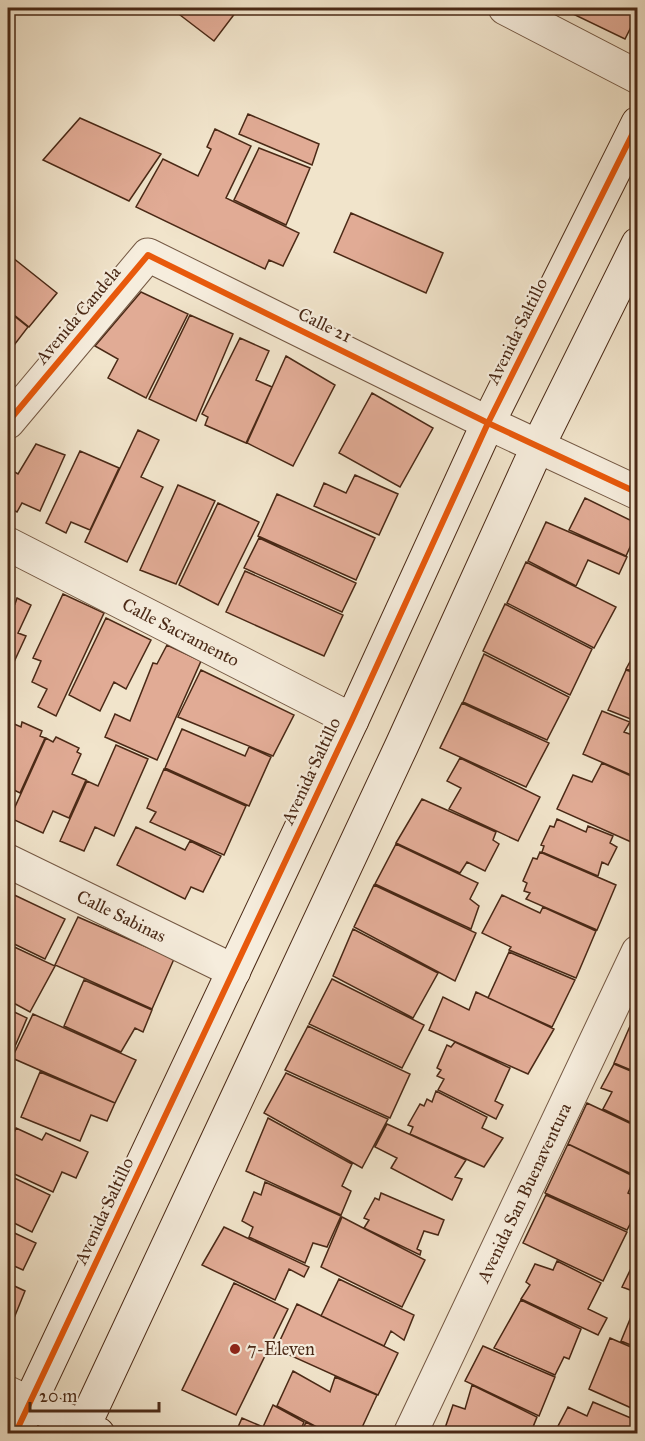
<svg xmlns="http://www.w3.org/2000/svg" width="645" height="1441" viewBox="0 0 645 1441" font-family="'IM FELL Great Primer',serif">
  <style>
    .building { fill: #e1ab95; stroke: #4a2916; stroke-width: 1.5 }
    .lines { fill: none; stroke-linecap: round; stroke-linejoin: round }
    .street-casing { stroke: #745843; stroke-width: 35 }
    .secondary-casing { stroke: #4a2916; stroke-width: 35 }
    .street { stroke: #f6eddd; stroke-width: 33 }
    .secondary { stroke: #f6eddd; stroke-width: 33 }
    .cycleway-casing { stroke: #f6eddd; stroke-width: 10 }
    .cycleway { stroke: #e8590c; stroke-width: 6 }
    .poi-dot { fill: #8f2418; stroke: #f6eddd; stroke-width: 2 }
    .labels { text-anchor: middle; stroke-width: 4.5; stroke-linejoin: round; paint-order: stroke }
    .street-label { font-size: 18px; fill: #4a2916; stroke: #f6eddd }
    .poi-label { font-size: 18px; fill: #4a2916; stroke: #f6eddd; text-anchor: start }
  </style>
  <rect width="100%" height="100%" fill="#f1e4cb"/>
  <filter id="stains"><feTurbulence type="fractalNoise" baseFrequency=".00333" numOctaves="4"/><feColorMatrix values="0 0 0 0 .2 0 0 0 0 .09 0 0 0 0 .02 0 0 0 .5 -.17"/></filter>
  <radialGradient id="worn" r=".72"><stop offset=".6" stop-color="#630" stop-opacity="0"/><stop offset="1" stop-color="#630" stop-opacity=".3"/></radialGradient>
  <path class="building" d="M186,8H239L214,41L180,15Z
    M577,8H638V13L625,39L573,14Z
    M248,114L319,144L312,165L239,134Z
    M80,118L161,154L129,201L43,160Z
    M215,129L251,146L226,198L299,233L283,266L269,260L265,269L136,207L163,159L198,176L211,149L207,147Z
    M259,148L310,168L286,225L234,200Z
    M351,213L443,253L426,293L334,252Z
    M8,254L57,293L29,327L8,310Z
    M141,292L188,314L146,398L108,378L118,359L95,346Z
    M8,311L28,327L8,353Z
    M190,315L233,334L196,421L149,399Z
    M240,338L269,351L256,380L272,387L246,443L205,425L208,417L202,414Z
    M286,356L335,385L293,466L247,443Z
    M372,393L433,428L400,487L339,453Z
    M138,430L159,440L141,477L163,487L127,562L85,542Z
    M36,444L65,455L40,511L22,503L17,512L8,507V468L18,474Z
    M80,451L119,468L90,530L71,522L66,533L46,523Z
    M355,475L398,494L379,535L314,506L324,483L346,493Z
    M178,485L215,501L176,584L140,570Z
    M277,494L375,538L356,580L258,536Z
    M585,498L638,524V548L631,545L626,556L569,530Z
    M218,503L259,522L218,605L179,585Z
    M546,522L627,557L619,574L588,560L576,586L528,561Z
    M259,538L356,583L342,612L244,568Z
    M526,562L616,607L594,648L507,603Z
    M245,571L343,615L324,656L226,612Z
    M63,594L104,613L56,716L38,707L47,689L32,682L41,661L33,658Z
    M17,598L31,605L18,633L26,636L8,675V601L15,604Z
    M505,604L592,649L570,695L483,651Z
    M106,618L151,640L126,689L114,682L100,711L69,695Z
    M167,645L201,661L157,760L105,737L115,714L130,721L153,663L157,664Z
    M638,647V673L626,669Z
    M484,654L569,697L547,740L463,702Z
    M201,670L294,715L273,756L178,717Z
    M626,670L638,674V722L608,710Z
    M462,703L549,743L526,787L440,748Z
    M602,711L630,722L624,732L638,737V778L583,754Z
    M22,722L42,731L40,736L45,738L20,793L8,787V732L12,723L21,727Z
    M182,729L245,756L249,747L271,757L249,806L165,768Z
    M56,737L79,748L77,752L81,754L72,774L86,780L69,818L53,811L43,833L10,818L46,738L53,742Z
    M116,745L148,759L114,836L95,827L84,851L60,841L87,781L98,786Z
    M460,758L540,797L518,841L449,809L461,788L447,781Z
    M602,763L638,779V845L557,809L573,775L592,782Z
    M164,769L246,806L224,855L150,822L156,812L147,808Z
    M422,799L496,832L493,840L499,844L485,871L467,862L460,873L396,843Z
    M557,819L586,832L588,826L613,836L610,843L617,847L608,865L602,862L598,876L542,852L544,846L541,845L550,826L554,827Z
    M136,827L185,850L190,841L221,856L203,892L191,887L185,899L117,865Z
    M396,844L478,883L470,899L479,906L471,929L375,884Z
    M540,852L616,885L597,930L526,899L530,893L524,891L527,883L523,881L533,858L537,859Z
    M374,885L476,933L455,981L354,927Z
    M8,892L65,919L45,959L8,941Z
    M502,895L540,913L543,907L596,931L576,978L509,950L511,947L482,933Z
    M78,917L174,959L152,1009L55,965Z
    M353,929L438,973L413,1018L333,976Z
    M8,944L55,966L30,1012L8,1000Z
    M509,952L575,980L552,1027L488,998Z
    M332,979L424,1025L402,1068L309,1024Z
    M84,980L152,1010L143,1032L135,1028L121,1052L64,1026Z
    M476,992L554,1029L528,1074L429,1030L443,997L469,1010Z
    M8,1009L27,1018L10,1058L8,1057Z
    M33,1014L136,1060L115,1103L12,1058Z
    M634,1017L638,1019V1073L614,1063Z
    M308,1026L410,1074L390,1118L285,1070Z
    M455,1042L510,1068L495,1101L503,1105L496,1119L438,1090L444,1079L437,1076L441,1070L437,1068L447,1045L451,1047Z
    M614,1064L638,1074V1126L603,1109L612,1092L601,1088Z
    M40,1072L115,1103L107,1121L91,1115L80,1141L21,1117Z
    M286,1073L388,1119L362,1168L264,1113Z
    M436,1091L487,1117L482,1128L503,1138L484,1167L410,1134L413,1127L408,1125L420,1104L424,1106L427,1099L432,1102Z
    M587,1103L638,1127V1177L568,1144Z
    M268,1118L352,1164L342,1186L351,1191L341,1215L246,1171Z
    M387,1124L466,1160L455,1177L462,1179L452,1200L391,1168L397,1158L375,1147Z
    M16,1128L42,1140L46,1133L88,1152L76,1178L62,1172L53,1192L8,1171V1147Z
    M568,1144L635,1177L628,1193L638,1197V1209L627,1230L545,1193Z
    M8,1175L50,1195L32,1232L8,1220Z
    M265,1182L341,1216L327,1247L313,1243L305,1263L249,1237L253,1227L242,1221L254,1192L261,1195Z
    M381,1193L444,1220L438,1235L424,1231L417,1249L421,1251L420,1255L364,1228L369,1220L364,1218L375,1198L379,1200Z
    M546,1195L627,1232L603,1281L523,1243Z
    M342,1217L425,1260L402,1307L321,1267Z
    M224,1227L309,1267L304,1277L289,1269L275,1300L202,1265Z
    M8,1230L36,1243L23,1270L12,1265L8,1279Z
    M638,1254V1293L622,1287Z
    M557,1261L601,1283L588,1309L607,1318L598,1335L521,1299L530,1285L526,1282L535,1264L553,1270Z
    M339,1279L414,1315L404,1340L391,1331L384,1346L321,1316Z
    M8,1283L25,1291L8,1333Z
    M234,1283L288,1309L236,1415L182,1390Z
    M521,1300L581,1329L569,1359L564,1357L555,1375L494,1348Z
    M297,1304L398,1353L378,1395L276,1349Z
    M633,1312L638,1314V1348L621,1341Z
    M610,1338L638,1350V1411L589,1389Z
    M483,1346L555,1377L539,1416L465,1381Z
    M293,1371L330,1392L335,1377L377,1395L359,1434H330L277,1406Z
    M472,1385L537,1417L531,1432L535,1434H449L444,1431L453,1405L465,1409Z
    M593,1402L638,1421V1434H565L556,1430L568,1407L587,1416Z
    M273,1405L304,1422L299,1434H235L242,1418L263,1427Z
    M306,1422L328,1434H301Z"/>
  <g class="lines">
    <defs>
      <g id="street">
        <path d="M505,8L638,77"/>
        <path d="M8,422L148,255L488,423L638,493"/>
        <path id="s1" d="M8,544L352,720"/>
        <path id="s2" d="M8,861L234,971"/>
        <path d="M8,1393L29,1403"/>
        <path id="s3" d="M410,1434L638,952"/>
      </g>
      <path id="secondary" d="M29,1403L98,1434
        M15,1434L352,720L488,423L638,123
        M80,1434L402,745L538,446L638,244"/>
    </defs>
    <use href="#street" class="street-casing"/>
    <use href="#secondary" class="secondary-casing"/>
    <use href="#street" class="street"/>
    <use href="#secondary" class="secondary"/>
    <defs>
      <path id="cycleway" d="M8,422L148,255L488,423L638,493
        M15,1434L352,720L488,423L638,123"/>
    </defs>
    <use href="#cycleway" class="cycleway-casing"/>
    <use href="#cycleway" class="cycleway"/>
  </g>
  <circle class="poi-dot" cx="235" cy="1349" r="6"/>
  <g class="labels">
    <g class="street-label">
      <text transform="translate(78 315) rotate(-50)" y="6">Avenida Candela</text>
      <text transform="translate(325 325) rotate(26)" y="6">Calle 21</text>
      <text transform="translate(517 331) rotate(-64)" y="6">Avenida Saltillo</text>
      <text dy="6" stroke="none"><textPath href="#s1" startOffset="194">Calle Sacramento</textPath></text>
      <text transform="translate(311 771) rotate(-65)" y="6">Avenida Saltillo</text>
      <text dy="6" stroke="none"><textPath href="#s2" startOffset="126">Calle Sabinas</textPath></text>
      <text dy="6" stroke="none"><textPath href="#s3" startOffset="267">Avenida San Buenaventura</textPath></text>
      <text transform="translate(104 1211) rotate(-65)" y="6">Avenida Saltillo</text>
    </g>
    <g class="poi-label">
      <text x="247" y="1355">7-Eleven</text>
    </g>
  </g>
  <rect width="645" height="1441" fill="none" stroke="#f1e4cb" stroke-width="30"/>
  <rect x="9" y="9" width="627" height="1423" fill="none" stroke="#4a2916" stroke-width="3"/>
  <rect x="15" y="15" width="615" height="1411" fill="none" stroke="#4a2916" stroke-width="1.5"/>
  <path d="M30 1402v9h129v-9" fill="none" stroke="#4a2916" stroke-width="3"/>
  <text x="39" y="1402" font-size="18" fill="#4a2916" stroke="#f6eddd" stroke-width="4.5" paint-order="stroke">20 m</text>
  <rect width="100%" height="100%" filter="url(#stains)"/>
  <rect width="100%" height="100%" fill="url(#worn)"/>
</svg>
